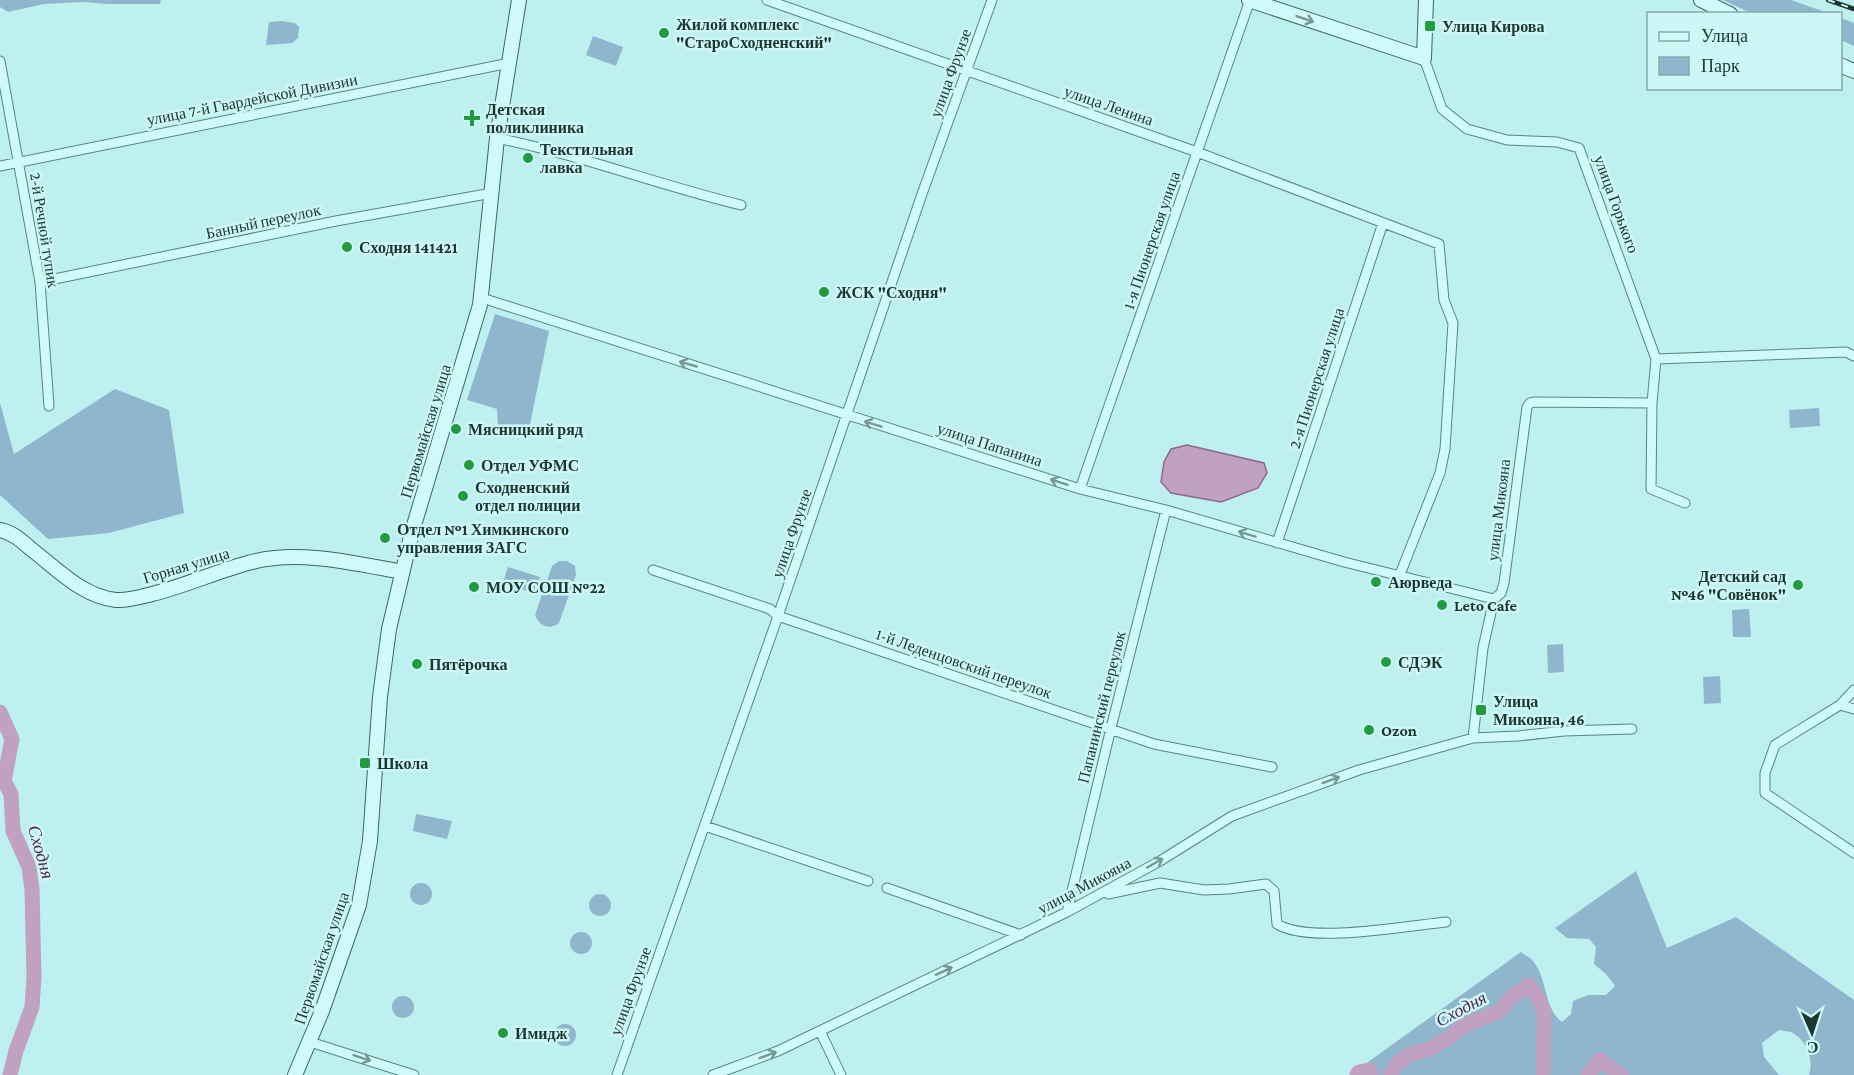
<svg xmlns="http://www.w3.org/2000/svg" width="1854" height="1075" viewBox="0 0 1854 1075" font-family="'Crimson Pro',serif">
  <style>
    .green { fill: #90b6ce }
    .water { fill: #c0a1c1; stroke: #8f688e; stroke-width: 1.5 }
    .lines { fill: none; stroke-linecap: round; stroke-linejoin: round }
    .river { stroke: #c0a1c1; stroke-width: 15 }
    .street-casing { stroke: #55887e; stroke-width: 11 }
    .secondary-casing { stroke: #396a5e; stroke-width: 16 }
    .street { stroke: #d0faf9; stroke-width: 9 }
    .secondary { stroke: #d0faf9; stroke-width: 14 }
    .rail-casing { stroke: #1b3730; stroke-width: 4.5 }
    .rail { stroke: #cdf7f6; stroke-width: 2; stroke-dasharray: 7; stroke-linecap: butt }
    .oneway { stroke: #769894 }
    .poi-dot { fill: #229a41; stroke: #cdf7f6; stroke-width: 2 }
    .labels { text-anchor: middle; stroke-width: 5; stroke-linejoin: round; paint-order: stroke }
    .poi-label { font-size: 16px; font-weight: bold; fill: #1b3730; stroke: #cdf7f6; text-anchor: start }
    .street-label { font-size: 16px; fill: #1b3730; stroke: #cdf7f6 }
    .water-label { font-size: 18px; font-style: italic; fill: #57294e; stroke: #cdf7f6 }
  </style>
  <rect width="100%" height="100%" fill="#bdf0ee"/>
  <path class="green" d="M0,0H161L160,4H108L83,2L44,4L8,12L0,7Z
    M1723,0H1791L1828,13H1751Z
    M1841,18L1854,23V46L1841,40Z
    M282,21L295,23L299,27L298,38L292,43L266,45L269,22Z
    M593,36L623,47L616,66L586,55Z
    M495,314L549,331L527,439L498,425L497,409L467,400Z
    M115,389L169,410L184,513L109,533L48,539L0,495V403L14,454Z
    M1819,408L1820,426L1790,428L1789,410Z
    M559,561H567L575,566L576,575L559,623C549,630 540,627 535,615L552,566Z
    M508,567L540,577L534,593L503,583Z
    M1749,609L1751,637H1733L1732,610Z
    M1563,644L1564,672L1548,673L1547,645Z
    M1720,676L1721,703L1704,704L1703,677Z
    M416,814L452,821L447,839L413,831Z
    M1636,871L1667,948L1736,917L1854,1000V1075H1809C1814,1060 1807,1041 1793,1033C1789,1031 1783,1031 1779,1030L1762,1043L1764,1057L1779,1075H1350L1521,952C1524,955 1530,957 1533,961C1548,979 1543,1007 1562,1022L1571,1014L1573,1001L1588,995H1606L1615,986L1606,974L1594,964L1596,947L1589,939L1567,938L1555,928Z
    M410 894a11 11 0 1 1 22 0a11 11 0 1 1-22 0Z
    M589 905a11 11 0 1 1 22 0a11 11 0 1 1-22 0Z
    M570 943a11 11 0 1 1 22 0a11 11 0 1 1-22 0Z
    M392 1007a11 11 0 1 1 22 0a11 11 0 1 1-22 0Z
    M554 1035a11 11 0 1 1 22 0a11 11 0 1 1-22 0Z"/>
  <path class="water" d="M1187,445L1264,463L1267,473L1258,488L1221,502L1171,493L1161,482L1164,462L1171,449Z"/>
  <g class="lines">
    <path class="river" d="M0,712L12,739L4,781L11,794L13,831L29,867L32,890L34,977L32,1007L16,1051L10,1075
      M1357,1075L1359,1072L1369,1070L1371,1075
      M1390,1075L1398,1063L1410,1054L1427,1050L1446,1040L1465,1025L1501,1011L1510,998L1529,985L1539,1000L1544,1013L1543,1075
      M1588,1075L1600,1060L1621,1075"/>
    <defs>
      <path id="street" d="M767,0L1197,152L1439,244L1444,300L1453,323L1445,449L1440,473L1399,577
        M1424,58L1442,109L1467,129L1507,140L1557,142L1579,148L1656,359L1652,403L1651,489L1685,503
        M0,61L40,282L49,406
        M497,138C580,155 659,185 741,205
        M0,166L510,63
        M40,282L336,221L492,193
        M482,298L1080,489L1166,510L1344,562L1494,599
        M1656,359L1846,352L1854,356
        M1080,489L1250,0
        M1277,543L1383,223
        M653,570L770,609L778,616L1154,744L1272,767
        M1854,690L1840,705L1775,745L1765,773V793L1854,853
        M1840,705L1854,709
        M1473,738L1518,736L1564,731L1632,729
        M705,826L868,881
        M887,888L1021,935
        M1108,894L1160,883L1204,890L1229,889L1266,884L1274,891L1277,924C1309,944 1406,926 1446,922
        M1067,912L1111,728L1166,510
        M820,1031L841,1075
        M310,1042L414,1075
        M617,1075L778,616L922,194L992,0
        M713,1075L778,1051L1067,912L1160,861L1232,816L1359,770L1473,738L1483,648L1494,599L1501,593L1504,583L1527,407L1530,403L1535,402L1652,403"/>
      <path id="secondary" d="M1249,0L1424,58L1426,0
        M1701,0L1730,14
        M1840,65L1854,71
        M0,530C12,532 22,541 31,549C56,568 83,597 116,600C128,601 140,597 152,594C185,586 215,572 248,563C298,549 353,563 402,572
        M295,1075L322,1011L359,905L370,841L380,697L389,629L412,532L480,305L497,138L519,0"/>
    </defs>
    <use href="#street" class="street-casing"/>
    <use href="#secondary" class="secondary-casing"/>
    <use href="#street" class="street"/>
    <use href="#secondary" class="secondary"/>
    <defs>
      <path id="rail" d="M1828,0L1854,9"/>
    </defs>
    <use href="#rail" class="rail-casing"/>
    <use href="#rail" class="rail"/>
  </g>
  <defs><path id="oneway-shaft" d="M-6 0H5M1.5-3L5.5 0L1.5 3" fill="none" stroke-width="1.6" stroke-linecap="round" stroke-linejoin="round" transform="scale(1.5)"/></defs>
  <g class="oneway">
    <use href="#oneway-shaft" transform="translate(1305 19) rotate(19)"/>
    <use href="#oneway-shaft" transform="translate(688 364) rotate(-164)"/>
    <use href="#oneway-shaft" transform="translate(873 424) rotate(-163)"/>
    <use href="#oneway-shaft" transform="translate(1059 482) rotate(-162)"/>
    <use href="#oneway-shaft" transform="translate(1247 534) rotate(-163)"/>
    <use href="#oneway-shaft" transform="translate(1331 780) rotate(-20)"/>
    <use href="#oneway-shaft" transform="translate(1155 863) rotate(-30)"/>
    <use href="#oneway-shaft" transform="translate(944 971) rotate(-25)"/>
    <use href="#oneway-shaft" transform="translate(768 1055) rotate(-21)"/>
    <use href="#oneway-shaft" transform="translate(362 1058) rotate(18)"/>
  </g>
  <g class="poi-dot">
    <rect x="1424" y="20" width="12" height="12" rx="3"/>
    <circle cx="664" cy="33" r="6"/>
    <path d="M469 109h6v6h6v6h-6v6h-6v-6h-6v-6h6z"/>
    <circle cx="528" cy="158" r="6"/>
    <circle cx="347" cy="247" r="6"/>
    <circle cx="824" cy="292" r="6"/>
    <circle cx="456" cy="429" r="6"/>
    <circle cx="469" cy="465" r="6"/>
    <circle cx="463" cy="496" r="6"/>
    <circle cx="385" cy="538" r="6"/>
    <circle cx="1376" cy="582" r="6"/>
    <circle cx="1798" cy="585" r="6"/>
    <circle cx="474" cy="587" r="6"/>
    <circle cx="1442" cy="605" r="6"/>
    <circle cx="1386" cy="662" r="6"/>
    <circle cx="417" cy="664" r="6"/>
    <rect x="1475" y="704" width="12" height="12" rx="3"/>
    <circle cx="1369" cy="730" r="6"/>
    <rect x="359" y="757" width="12" height="12" rx="3"/>
    <circle cx="503" cy="1033" r="6"/>
  </g>
  <g class="labels">
    <g class="poi-label">
      <text x="676" y="30">Жилой комплекс<tspan x="676" dy="18">"СтароСходненский"</tspan></text>
      <text x="1442" y="32">Улица Кирова</text>
      <text x="486" y="115">Детская<tspan x="486" dy="18">поликлиника</tspan></text>
      <text x="540" y="155">Текстильная<tspan x="540" dy="18">лавка</tspan></text>
      <text x="359" y="253">Сходня 141421</text>
      <text x="836" y="298">ЖСК "Сходня"</text>
      <text x="468" y="435">Мясницкий ряд</text>
      <text x="481" y="471">Отдел УФМС</text>
      <text x="475" y="493">Сходненский<tspan x="475" dy="18">отдел полиции</tspan></text>
      <text x="397" y="535">Отдел №1 Химкинского<tspan x="397" dy="18">управления ЗАГС</tspan></text>
      <text x="1786" y="582" text-anchor="end">Детский сад<tspan x="1786" dy="18">№46 "Совёнок"</tspan></text>
      <text x="1388" y="588">Аюрведа</text>
      <text x="486" y="593">МОУ СОШ №22</text>
      <text x="1454" y="611">Leto Cafe</text>
      <text x="1398" y="668">СДЭК</text>
      <text x="429" y="670">Пятёрочка</text>
      <text x="1493" y="707">Улица<tspan x="1493" dy="18">Микояна, 46</tspan></text>
      <text x="1381" y="736">Ozon</text>
      <text x="377" y="769">Школа</text>
      <text x="515" y="1039">Имидж</text>
    </g>
    <g class="street-label">
      <text transform="translate(950 73) rotate(-70)" y="6">улица Фрунзе</text>
      <text transform="translate(252 99) rotate(-11)" y="6">улица 7-й Гвардейской Дивизии</text>
      <text transform="translate(1109 105) rotate(19)" y="6">улица Ленина</text>
      <text transform="translate(1617 204) rotate(70)" y="6">улица Горького</text>
      <text transform="translate(263 221) rotate(-12)" y="6">Банный переулок</text>
      <text transform="translate(45 230) rotate(81)" y="6">2-й Речной тупик</text>
      <text transform="translate(1151 240) rotate(-71)" y="6">1-я Пионерская улица</text>
      <text transform="translate(1316 378) rotate(-72)" y="6">2-я Пионерская улица</text>
      <text transform="translate(425 431) rotate(-73)" y="6">Первомайская улица</text>
      <text transform="translate(990 444) rotate(18)" y="6">улица Папанина</text>
      <text transform="translate(1498 510) rotate(-83)" y="6">улица Микояна</text>
      <text transform="translate(791 533) rotate(-71)" y="6">улица Фрунзе</text>
      <text transform="translate(186 565) rotate(-17)" y="6">Горная улица</text>
      <text transform="translate(964 663) rotate(19)" y="6">1-й Леденцовский переулок</text>
      <text transform="translate(1101 707) rotate(-76)" y="6">Папанинский переулок</text>
      <text transform="translate(1084 885) rotate(-28)" y="6">улица Микояна</text>
      <text transform="translate(321 958) rotate(-71)" y="6">Первомайская улица</text>
      <text transform="translate(630 991) rotate(-70)" y="6">улица Фрунзе</text>
    </g>
    <g class="water-label">
      <text transform="translate(41 852) rotate(74)" y="6">Сходня</text>
      <text transform="translate(1461 1009) rotate(-28)" y="6">Сходня</text>
    </g>
  </g>
  <rect x="1647" y="12" width="195" height="78" fill="#cdf7f6" stroke="#86aaa7" stroke-width="1.5"/>
  <rect x="1659" y="32" width="30" height="9" fill="#d0faf9" stroke="#86aaa7" stroke-width="1.5"/>
  <text x="1701" y="42" font-size="18" fill="#1b3730">Улица</text>
  <rect x="1659" y="57" width="30" height="18" fill="#90b6ce" stroke="#86aaa7" stroke-width="1.5"/>
  <text x="1701" y="72" font-size="18" fill="#1b3730">Парк</text>
  <g transform="translate(1812 1033) rotate(177)" stroke="#cdf7f6" stroke-width="4.5" paint-order="stroke">
  <path d="M0-4.5L10 22L0 15L-10 22Z" fill="#1b3730"/>
  <text y="-9" font-size="16" font-weight="bold" text-anchor="middle" fill="#1b3730">С</text>
  </g>
</svg>
